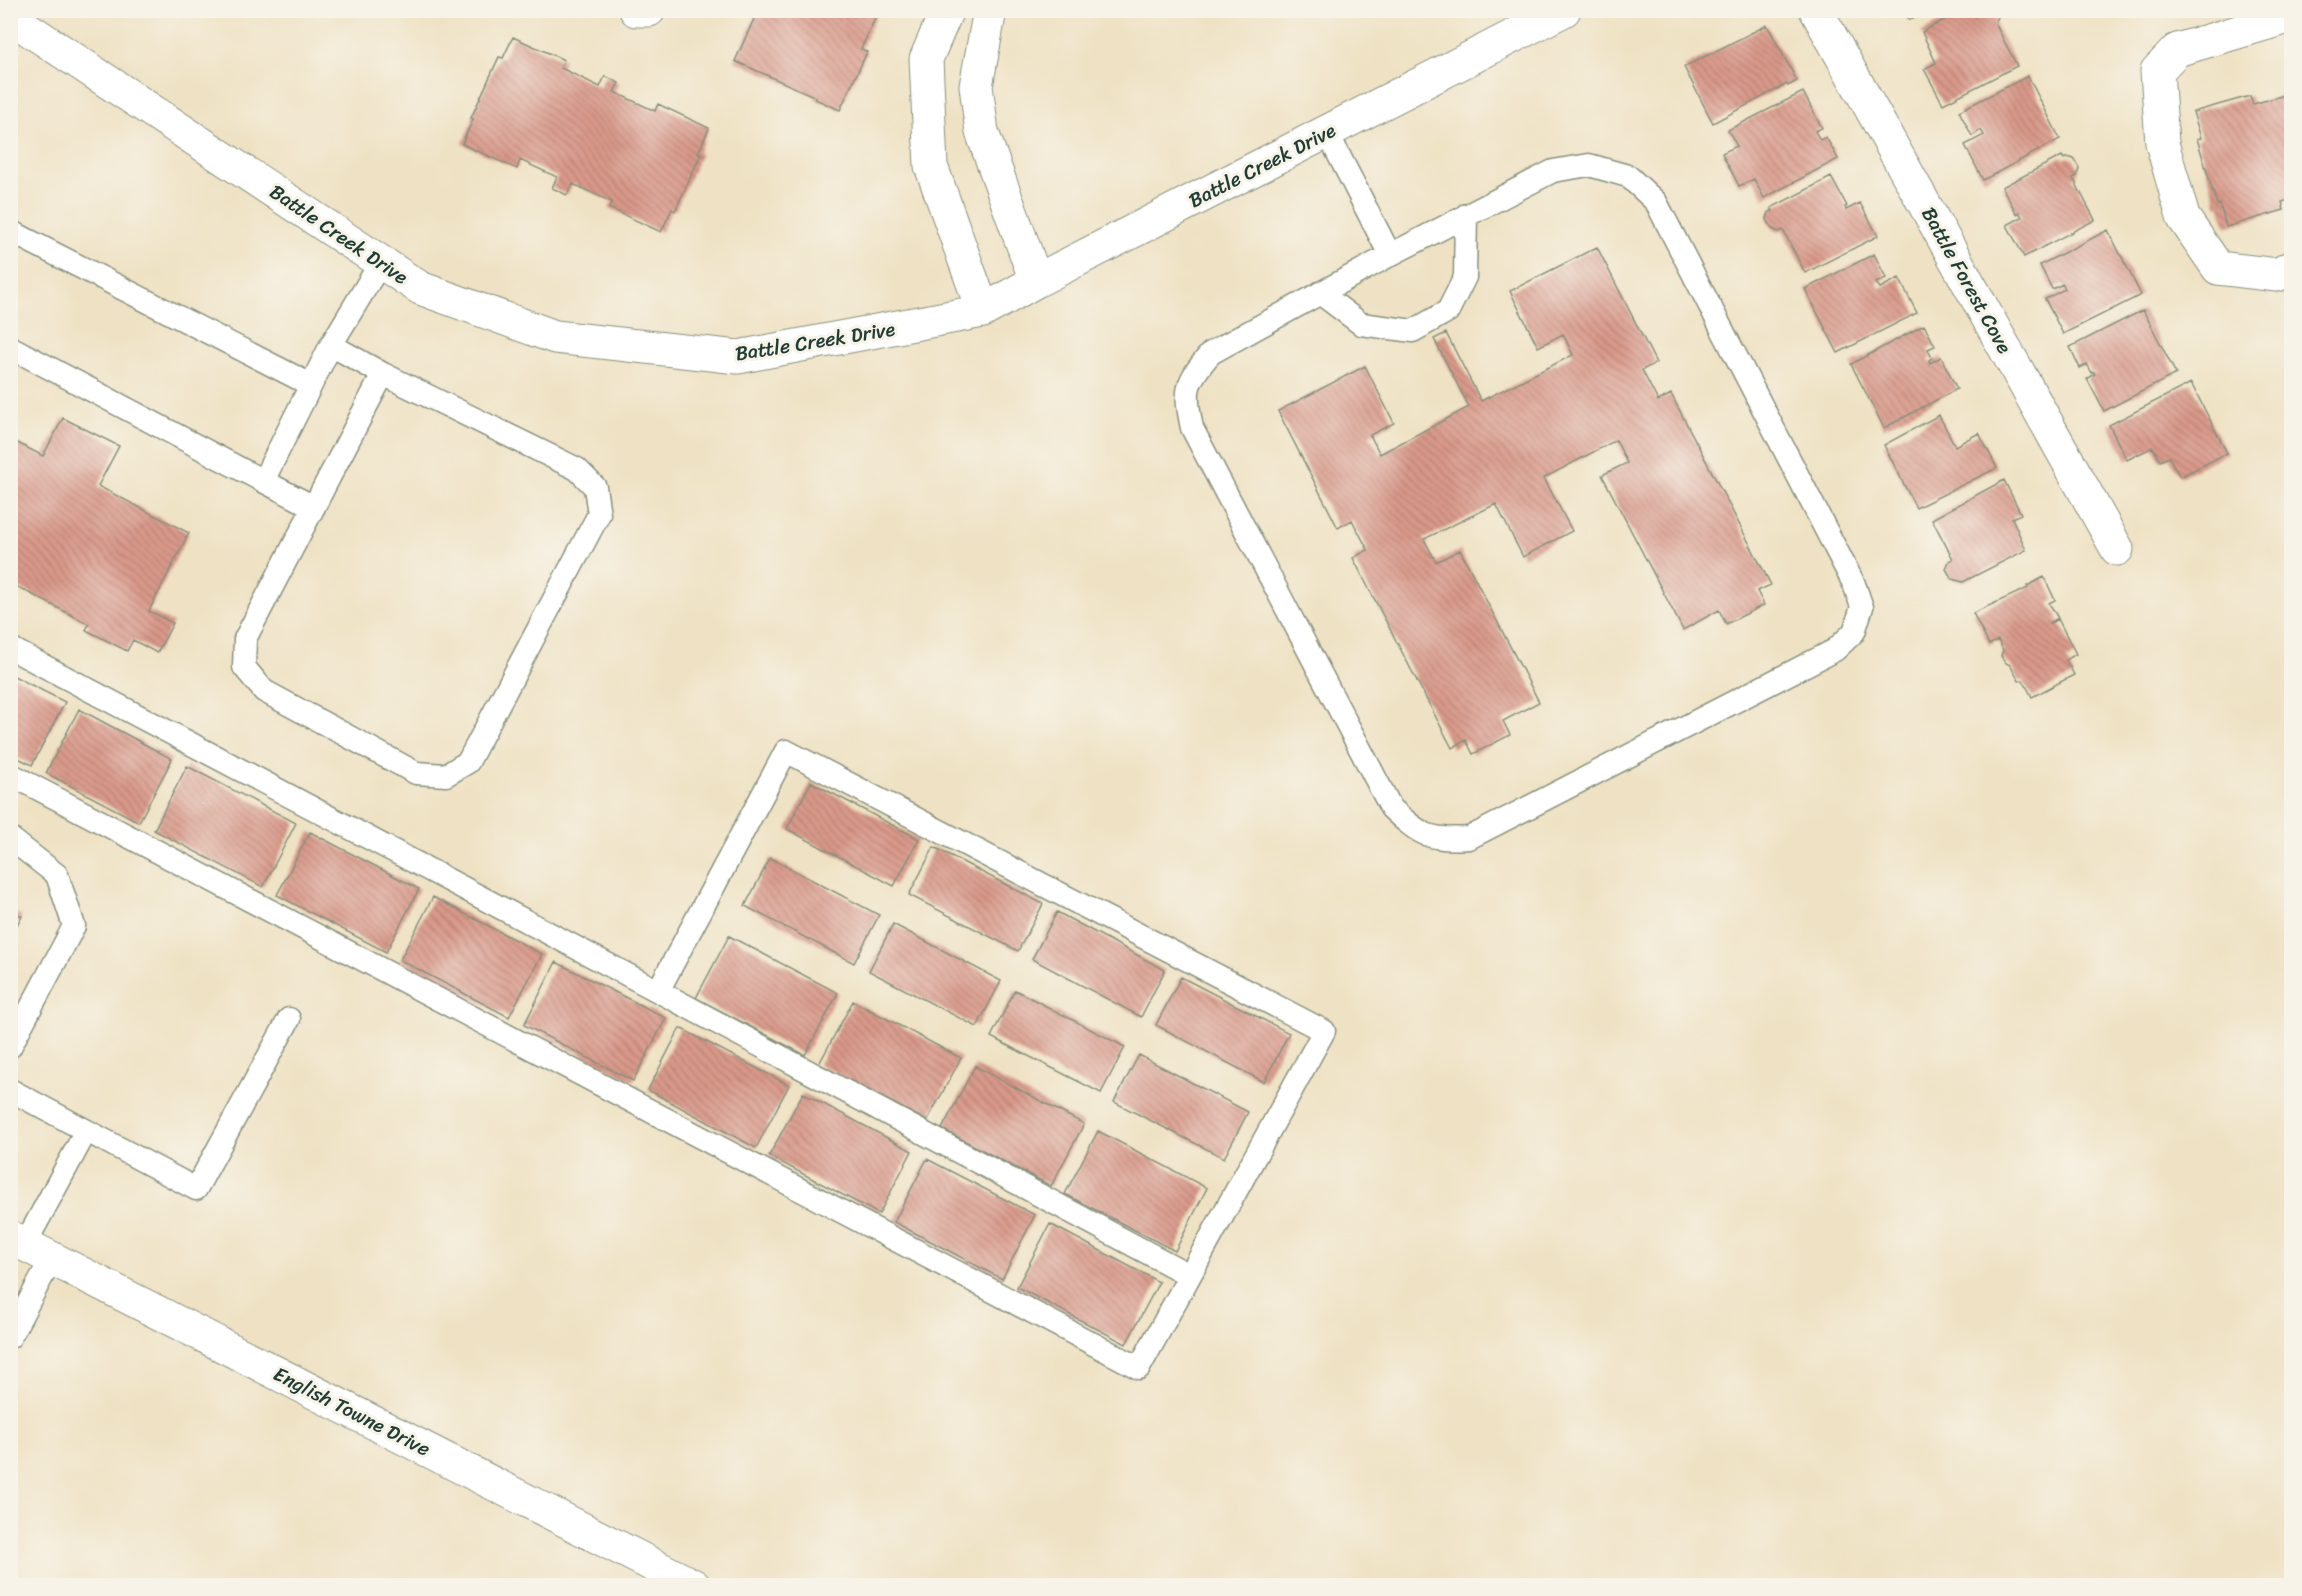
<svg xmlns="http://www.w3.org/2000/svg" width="2302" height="1596" viewBox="0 0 2302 1596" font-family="Sriracha,sans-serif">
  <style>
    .building { fill: url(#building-back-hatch) }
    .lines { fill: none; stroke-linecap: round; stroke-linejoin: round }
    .service-casing { stroke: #87907c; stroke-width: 25 }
    .minor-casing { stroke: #87907c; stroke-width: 35 }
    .service { stroke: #fff; stroke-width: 22 }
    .minor { stroke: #fff; stroke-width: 33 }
    .labels { text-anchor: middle; stroke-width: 6; stroke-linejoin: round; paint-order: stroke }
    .street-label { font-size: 20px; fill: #1f3d34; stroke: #f7f3e8 }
  </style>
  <defs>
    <pattern id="building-back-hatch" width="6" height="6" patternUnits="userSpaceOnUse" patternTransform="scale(1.5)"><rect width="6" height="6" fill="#da998a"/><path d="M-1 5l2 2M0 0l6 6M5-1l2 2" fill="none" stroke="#b07e72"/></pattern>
  </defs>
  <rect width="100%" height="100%" fill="#f7f3e8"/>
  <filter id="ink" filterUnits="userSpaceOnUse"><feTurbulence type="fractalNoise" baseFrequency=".0167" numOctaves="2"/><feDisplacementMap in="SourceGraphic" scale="12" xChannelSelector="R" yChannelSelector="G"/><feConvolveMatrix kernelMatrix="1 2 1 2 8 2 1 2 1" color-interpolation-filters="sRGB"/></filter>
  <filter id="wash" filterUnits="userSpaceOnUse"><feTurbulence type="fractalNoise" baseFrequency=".008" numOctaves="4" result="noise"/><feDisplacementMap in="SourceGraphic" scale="24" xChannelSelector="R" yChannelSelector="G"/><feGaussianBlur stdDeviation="1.35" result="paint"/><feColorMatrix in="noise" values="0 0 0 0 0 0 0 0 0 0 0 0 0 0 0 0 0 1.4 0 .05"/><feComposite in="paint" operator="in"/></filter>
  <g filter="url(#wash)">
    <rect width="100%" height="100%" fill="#efe2c4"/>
    <g id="blocks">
      <path class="building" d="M758,10H891L888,16L878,12L861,49L867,52L840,110L815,99L816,97L735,61Z
        M1904,10H1928L1909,20Z
        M1962,10H1999L2000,13L1995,23L2017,66L1943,104L1924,69L1936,63L1922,32Z
        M1767,25L1797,81L1788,86L1787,84L1713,123L1684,67Z
        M513,37L564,60L561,68L600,87L605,76L619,83L614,92L655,111L658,104L709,128L698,153L701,154L675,211L672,209L661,232L609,208L612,202L573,184L567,195L552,188L557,177L520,160L517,169L462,144L473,119L471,118L499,57L503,58Z
        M2028,76L2060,139L1983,180L1965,145L1984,135L1981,130L1972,136L1959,111Z
        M1803,92L1822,128L1815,131L1820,140L1826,137L1838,159L1764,198L1754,179L1739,186L1722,153L1737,146L1728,130Z
        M2292,93V199L2282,202L2284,210L2226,227L2220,204L2217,205L2197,139L2201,138L2193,112L2250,96L2253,104Z
        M2062,156L2064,159L2067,157L2074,159L2079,168L2077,176L2073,178L2095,220L2024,257L2007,225L2022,217L2019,212L2017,214L2002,187Z
        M1831,177L1847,206L1845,207L1846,210L1860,203L1878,236L1805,273L1783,230L1779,232L1772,229L1767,219L1769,212L1773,211L1771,208Z
        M2108,230L2141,295L2063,334L2045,299L2065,289L2063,284L2052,289L2040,265Z
        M1597,247L1656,363L1642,370L1658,401L1671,394L1771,585L1757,591L1764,605L1726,624L1719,610L1683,630L1602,475L1627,463L1616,440L1544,478L1572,531L1523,557L1496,504L1424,539L1436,562L1460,550L1539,702L1503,721L1510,735L1473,754L1466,740L1452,748L1353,558L1368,550L1352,520L1338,528L1278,411L1365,366L1394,423L1370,435L1380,454L1469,407L1434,339L1446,333L1481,401L1573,355L1563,334L1538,347L1510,291Z
        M1874,254L1886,278L1876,283L1880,288L1899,278L1917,313L1838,353L1805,289Z
        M2143,310L2176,374L2104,411L2087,379L2095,374L2094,372L2092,373L2087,364L2080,368L2070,347Z
        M1924,325L1935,346L1928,349L1932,358L1929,360L1930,363L1941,357L1957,389L1884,428L1851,364Z
        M2191,383L2227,453L2180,477L2169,457L2160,461L2153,447L2127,460L2109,425Z
        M1939,415L1955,446L1979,433L1997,468L1916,508L1884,445Z
        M63,418L119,446L98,486L189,533L149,611L173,623L157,653L133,640L127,651L86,630L89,624L10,583V439L43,456Z
        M2004,480L2021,514L2012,518L2026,550L1963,582L1952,579L1946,569L1949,561L1953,559L1932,519Z
        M2044,577L2055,600L2049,603L2058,618L2048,624L2058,619L2076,654L2066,660L2074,675L2032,697L2023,680L2019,681L2010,665L2006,663L2001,656L2003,650L1998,640L1989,645L1973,613L2028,588L2027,586Z
        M10,674L65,702L32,765L10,754Z
        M79,709L172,759L139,822L46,773Z
        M187,766L296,823L263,887L154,830Z
        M811,782L919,839L894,886L787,829Z
        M310,832L419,889L386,952L277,895Z
        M934,847L1043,904L1018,951L909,895Z
        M770,858L879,915L854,963L745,906Z
        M433,897L542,954L509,1017L400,960Z
        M10,910L22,916L10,937Z
        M1057,912L1165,970L1141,1017L1032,959Z
        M893,924L1001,981L977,1027L869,971Z
        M729,936L838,993L805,1055L696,998Z
        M556,962L666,1018L633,1081L524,1025Z
        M1181,977L1289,1033L1264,1082L1156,1025Z
        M1015,990L1125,1047L1101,1093L991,1037Z
        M853,1001L961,1058L927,1121L819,1064Z
        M680,1028L789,1085L756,1148L648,1090Z
        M1139,1055L1248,1112L1224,1158L1114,1102Z
        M975,1066L1084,1124L1051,1186L942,1129Z
        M803,1093L912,1151L879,1214L769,1156Z
        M1098,1131L1207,1188L1175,1251L1065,1194Z
        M927,1159L1035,1215L1002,1279L894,1222Z
        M1050,1224L1159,1282L1126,1344L1017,1287Z"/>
    </g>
  </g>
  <g filter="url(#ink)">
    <use href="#blocks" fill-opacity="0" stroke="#87907c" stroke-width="1.5"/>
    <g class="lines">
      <defs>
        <path id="service" d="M1327,132L1390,255L1211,353C1185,383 1184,390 1192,428L1391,808C1420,835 1429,841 1469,838L1835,650L1854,632L1862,607L1854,584L1656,202L1628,176L1589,165L1553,171L1390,255
          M10,231L311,385
          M1320,293L1361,324L1413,331L1448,311L1465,277L1466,215
          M331,345L383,374L577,469L595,487L599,514L468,762L446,775L416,773L264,691L244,667L245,639L383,374
          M10,347L263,481L331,345L381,262
          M263,481L314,507
          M10,648L658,991L786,751L1324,1031L1139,1368L10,774
          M10,838L57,875L74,926L10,1047
          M658,991L1189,1275
          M10,1090L196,1189L289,1019
          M25,1244L86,1131
          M10,1337L52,1258"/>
        <path id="minor" d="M636,10H649
          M947,10L926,59L931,166L983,311
          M990,10L976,86L982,132L1036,281
          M1816,10L2117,549
          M2292,16L2177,50L2157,71L2162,143L2183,217L2218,268L2277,275L2292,267
          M10,17L420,288L555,337L738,357L983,311L1036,281L1564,10
          M10,1237L694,1586"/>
      </defs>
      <use href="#service" class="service-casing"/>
      <use href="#minor" class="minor-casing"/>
      <use href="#service" class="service"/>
      <use href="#minor" class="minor"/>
    </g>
  </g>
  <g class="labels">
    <g class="street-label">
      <text transform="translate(1262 165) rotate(-27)" y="7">Battle Creek Drive</text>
      <text transform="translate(339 234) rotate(34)" y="7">Battle Creek Drive</text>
      <text transform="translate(1967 280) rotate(61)" y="7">Battle Forest Cove</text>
      <text transform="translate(815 341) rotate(-9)" y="7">Battle Creek Drive</text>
      <text transform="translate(352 1411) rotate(27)" y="7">English Towne Drive</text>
    </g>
  </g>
  <rect width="2302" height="1596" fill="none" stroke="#f7f3e8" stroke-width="36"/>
</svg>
